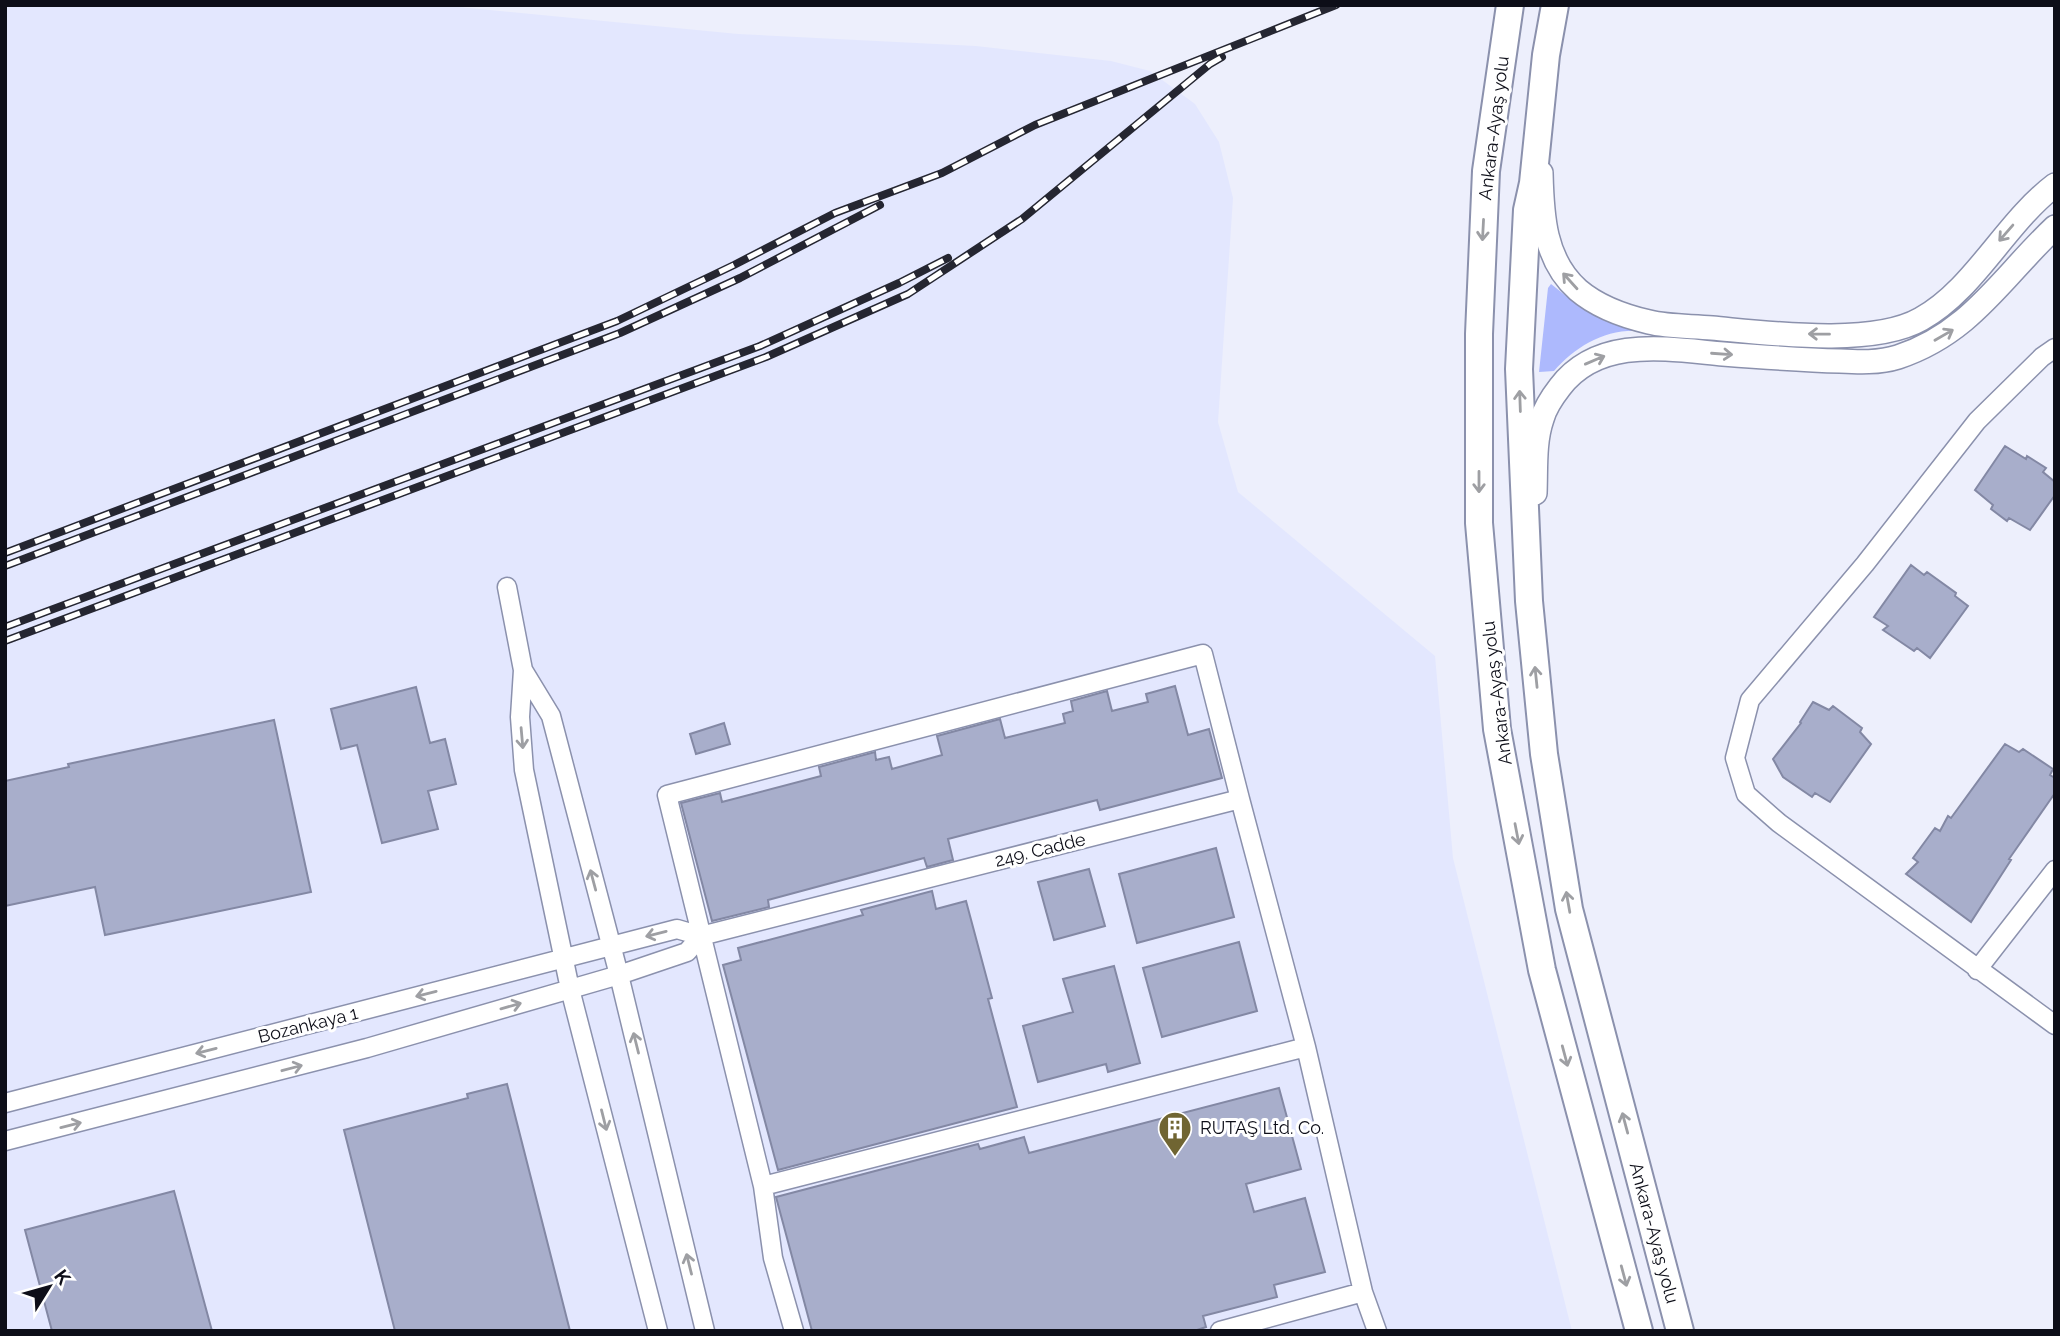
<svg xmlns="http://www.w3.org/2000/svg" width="2060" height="1336" viewBox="0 0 2060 1336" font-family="Raleway,sans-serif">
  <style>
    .built { fill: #e3e7fe }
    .green { fill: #adb9fd }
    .building { fill: #a8aecb; stroke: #8388a4; stroke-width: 2 }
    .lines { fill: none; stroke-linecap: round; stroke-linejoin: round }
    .minor-casing { stroke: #8b91ad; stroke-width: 21 }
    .major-casing { stroke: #8b91ad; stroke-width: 26 }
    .highway-casing { stroke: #8b91ad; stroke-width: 30 }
    .minor { stroke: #fff; stroke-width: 18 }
    .major { stroke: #fff; stroke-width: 23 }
    .highway { stroke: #fff; stroke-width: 26 }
    .rail-casing { stroke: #252631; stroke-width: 8 }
    .rail { stroke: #fff; stroke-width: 5; stroke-dasharray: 16; stroke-linecap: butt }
    .oneway { stroke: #9e9fa3 }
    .labels { text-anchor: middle; stroke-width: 6; stroke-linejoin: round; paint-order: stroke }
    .street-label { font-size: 18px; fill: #0d0e18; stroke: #fff }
    .poi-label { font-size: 18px; fill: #0d0e18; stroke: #fff; text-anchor: start }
  </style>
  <rect width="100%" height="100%" fill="#edeffc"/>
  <path class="built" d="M5,5H438L738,34L976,46L1111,61L1150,71L1195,104L1219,142L1233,198L1218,422L1238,492L1435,656L1453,858L1572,1331H5Z"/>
  <path class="green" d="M1551,284L1580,307L1638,331C1605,329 1575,347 1554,371L1539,372L1548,288Z"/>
  <path class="building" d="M2005,446L2026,459L2027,456L2046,468L2043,472L2055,482V495L2030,530L2009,518L2007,521L1991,509L1993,505L1975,490Z
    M1911,565L1924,575L1927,572L1956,593L1955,596L1968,606L1930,658L1917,648L1914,651L1883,630L1888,626L1874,617Z
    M1175,686L1188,735L1209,729L1222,778L1100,810L1097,800L948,839L953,860L927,867L924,858L768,900L769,907L712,921L681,803L720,793L722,802L821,776L819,767L875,752L876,760L889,757L892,769L942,755L937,736L1000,719L1005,738L1065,723L1063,714L1073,711L1071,701L1107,691L1112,711L1148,702L1146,694Z
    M416,687L430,743L445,739L456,784L428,791L438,829L382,843L357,745L341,749L331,709Z
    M1813,702L1829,710L1833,706L1862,728L1860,732L1871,744L1830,802L1815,793L1812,797L1783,777L1773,759L1801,723L1800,722Z
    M274,720L311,892L105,935L95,887L5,906V781L69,767L68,764Z
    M724,723L730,744L696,754L690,734Z
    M2005,744L2019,752L2023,749L2053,769L2050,775L2055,778V793L2009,859L2011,860L1971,922L1906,874L1918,862L1913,858L1935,828L1940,831L1948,816L1951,818Z
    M1216,848L1234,917L1137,943L1119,874Z
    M1089,869L1105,926L1054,940L1038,882Z
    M932,891L936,909L966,901L992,998L988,999L1017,1107L778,1170L723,965L741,960L738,948L863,915L861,910Z
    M1239,942L1257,1011L1162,1037L1143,968Z
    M1114,966L1140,1063L1108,1072L1106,1064L1038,1082L1023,1026L1073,1012L1063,979Z
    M507,1084L570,1331H395L344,1130L468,1098L467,1094Z
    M1279,1088L1301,1169L1246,1184L1254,1212L1305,1198L1325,1272L1274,1285L1277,1297L1203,1316L1206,1327L1194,1331H812L776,1197L978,1144L980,1149L1024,1137L1029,1153Z
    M174,1191L212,1331H52L25,1230Z"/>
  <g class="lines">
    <defs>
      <path id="minor" d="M2055,348L2042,357L1977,421L1865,564L1750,700L1735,758L1746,794L1779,823L2055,1025
        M507,587L523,670L520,717L524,770L570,989L658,1331
        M523,670L551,716L619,975L705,1331
        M701,936L1240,799L1306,1047L1363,1292L1377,1331
        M1977,970L2055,870
        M5,1103L677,929L701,936
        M5,1141L367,1048L619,975L687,952L701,936
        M763,1186L1306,1047
        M794,1331L773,1258L763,1186L667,795L1203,654L1240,799
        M1220,1331L1363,1292"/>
      <path id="major" d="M1541,173C1542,215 1544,260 1578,290C1598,307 1623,316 1649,322C1669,327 1692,326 1712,328C1768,333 1872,347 1921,319C1974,290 2005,223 2055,185
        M1535,493C1536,469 1534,442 1542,419C1545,408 1553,396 1560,387C1599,336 1667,349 1723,354C1762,357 1801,360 1840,361C1858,362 1879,363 1898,357C1971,333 2002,277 2055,227"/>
      <path id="highway" d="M1510,5L1486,171L1479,334V523L1497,729L1542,970L1639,1331
        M1555,5L1546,55L1533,183L1527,210L1519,369L1529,601L1544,754L1569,909L1680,1331"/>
    </defs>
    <use href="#minor" class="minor-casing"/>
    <use href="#major" class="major-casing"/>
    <use href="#highway" class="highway-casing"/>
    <use href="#minor" class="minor"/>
    <use href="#major" class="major"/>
    <use href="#highway" class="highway"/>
    <defs>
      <path id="rail" d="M5,553L617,321L734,265L835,213L942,173L1035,125L1336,5
        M5,566L620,333L740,278L880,205
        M5,627L760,346L899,283L948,258
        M5,641L766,357L908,294L1022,219L1210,64L1222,57"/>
    </defs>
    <use href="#rail" class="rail-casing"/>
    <use href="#rail" class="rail"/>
  </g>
  <defs><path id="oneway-shaft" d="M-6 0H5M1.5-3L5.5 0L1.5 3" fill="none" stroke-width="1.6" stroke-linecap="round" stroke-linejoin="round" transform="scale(1.75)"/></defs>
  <g class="oneway">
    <use href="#oneway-shaft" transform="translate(1483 230) rotate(93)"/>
    <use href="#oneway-shaft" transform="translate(2006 233) rotate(131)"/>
    <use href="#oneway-shaft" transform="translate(1570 281) rotate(-132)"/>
    <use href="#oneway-shaft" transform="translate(1819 334) rotate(-179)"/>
    <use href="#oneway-shaft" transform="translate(1944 335) rotate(-30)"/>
    <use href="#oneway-shaft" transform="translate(1722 354) rotate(4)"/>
    <use href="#oneway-shaft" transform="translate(1595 360) rotate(-23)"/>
    <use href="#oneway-shaft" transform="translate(1520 401) rotate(-92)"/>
    <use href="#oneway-shaft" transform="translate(1479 482) rotate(90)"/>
    <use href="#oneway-shaft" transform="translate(1536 677) rotate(-96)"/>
    <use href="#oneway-shaft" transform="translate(522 738) rotate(85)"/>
    <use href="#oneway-shaft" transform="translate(1517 834) rotate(79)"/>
    <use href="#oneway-shaft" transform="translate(593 880) rotate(-105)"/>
    <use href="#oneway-shaft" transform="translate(1568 902) rotate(-100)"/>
    <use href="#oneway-shaft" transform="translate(656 934) rotate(166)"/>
    <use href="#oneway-shaft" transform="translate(426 994) rotate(166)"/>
    <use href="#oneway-shaft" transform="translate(511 1006) rotate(-16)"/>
    <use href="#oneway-shaft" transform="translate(636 1043) rotate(-104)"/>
    <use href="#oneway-shaft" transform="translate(206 1051) rotate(166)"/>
    <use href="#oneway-shaft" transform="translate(1565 1056) rotate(75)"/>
    <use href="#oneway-shaft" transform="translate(292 1068) rotate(-15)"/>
    <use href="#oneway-shaft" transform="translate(604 1120) rotate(76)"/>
    <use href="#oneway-shaft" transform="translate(1625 1123) rotate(-105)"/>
    <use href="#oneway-shaft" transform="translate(71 1125) rotate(-14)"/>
    <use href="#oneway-shaft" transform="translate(689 1264) rotate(-104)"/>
    <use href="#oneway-shaft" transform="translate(1624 1276) rotate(75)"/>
  </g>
  <defs>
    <symbol id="building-pin" viewBox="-11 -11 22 30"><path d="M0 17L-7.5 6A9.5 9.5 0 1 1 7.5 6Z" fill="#706532" stroke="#fff"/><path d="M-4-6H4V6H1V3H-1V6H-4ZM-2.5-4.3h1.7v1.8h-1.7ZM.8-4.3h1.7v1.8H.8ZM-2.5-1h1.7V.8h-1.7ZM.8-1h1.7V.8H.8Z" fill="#fff"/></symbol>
  </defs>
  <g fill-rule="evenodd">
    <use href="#building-pin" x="1156" y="1109" width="38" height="52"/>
  </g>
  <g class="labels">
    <g class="street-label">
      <text transform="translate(1494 128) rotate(-83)" y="6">Ankara-Ayaş yolu</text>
      <text transform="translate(1497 693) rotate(-97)" y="6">Ankara-Ayaş yolu</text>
      <text transform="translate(1040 850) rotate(-14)" y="6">249. Cadde</text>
      <text transform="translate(308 1025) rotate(-14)" y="6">Bozankaya 1</text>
      <text transform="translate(1654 1233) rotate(75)" y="6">Ankara-Ayaş yolu</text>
    </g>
    <g class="poi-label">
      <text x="1200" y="1134">RUTAŞ Ltd. Co.</text>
    </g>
  </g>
  <rect width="2060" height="1336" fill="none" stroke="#0d0e18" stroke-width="14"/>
  <g transform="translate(49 1287) rotate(53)" stroke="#ffffff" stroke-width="5" paint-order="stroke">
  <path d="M0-5L12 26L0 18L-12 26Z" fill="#0d0e18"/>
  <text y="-10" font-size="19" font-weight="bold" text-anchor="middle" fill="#0d0e18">K</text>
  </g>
</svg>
